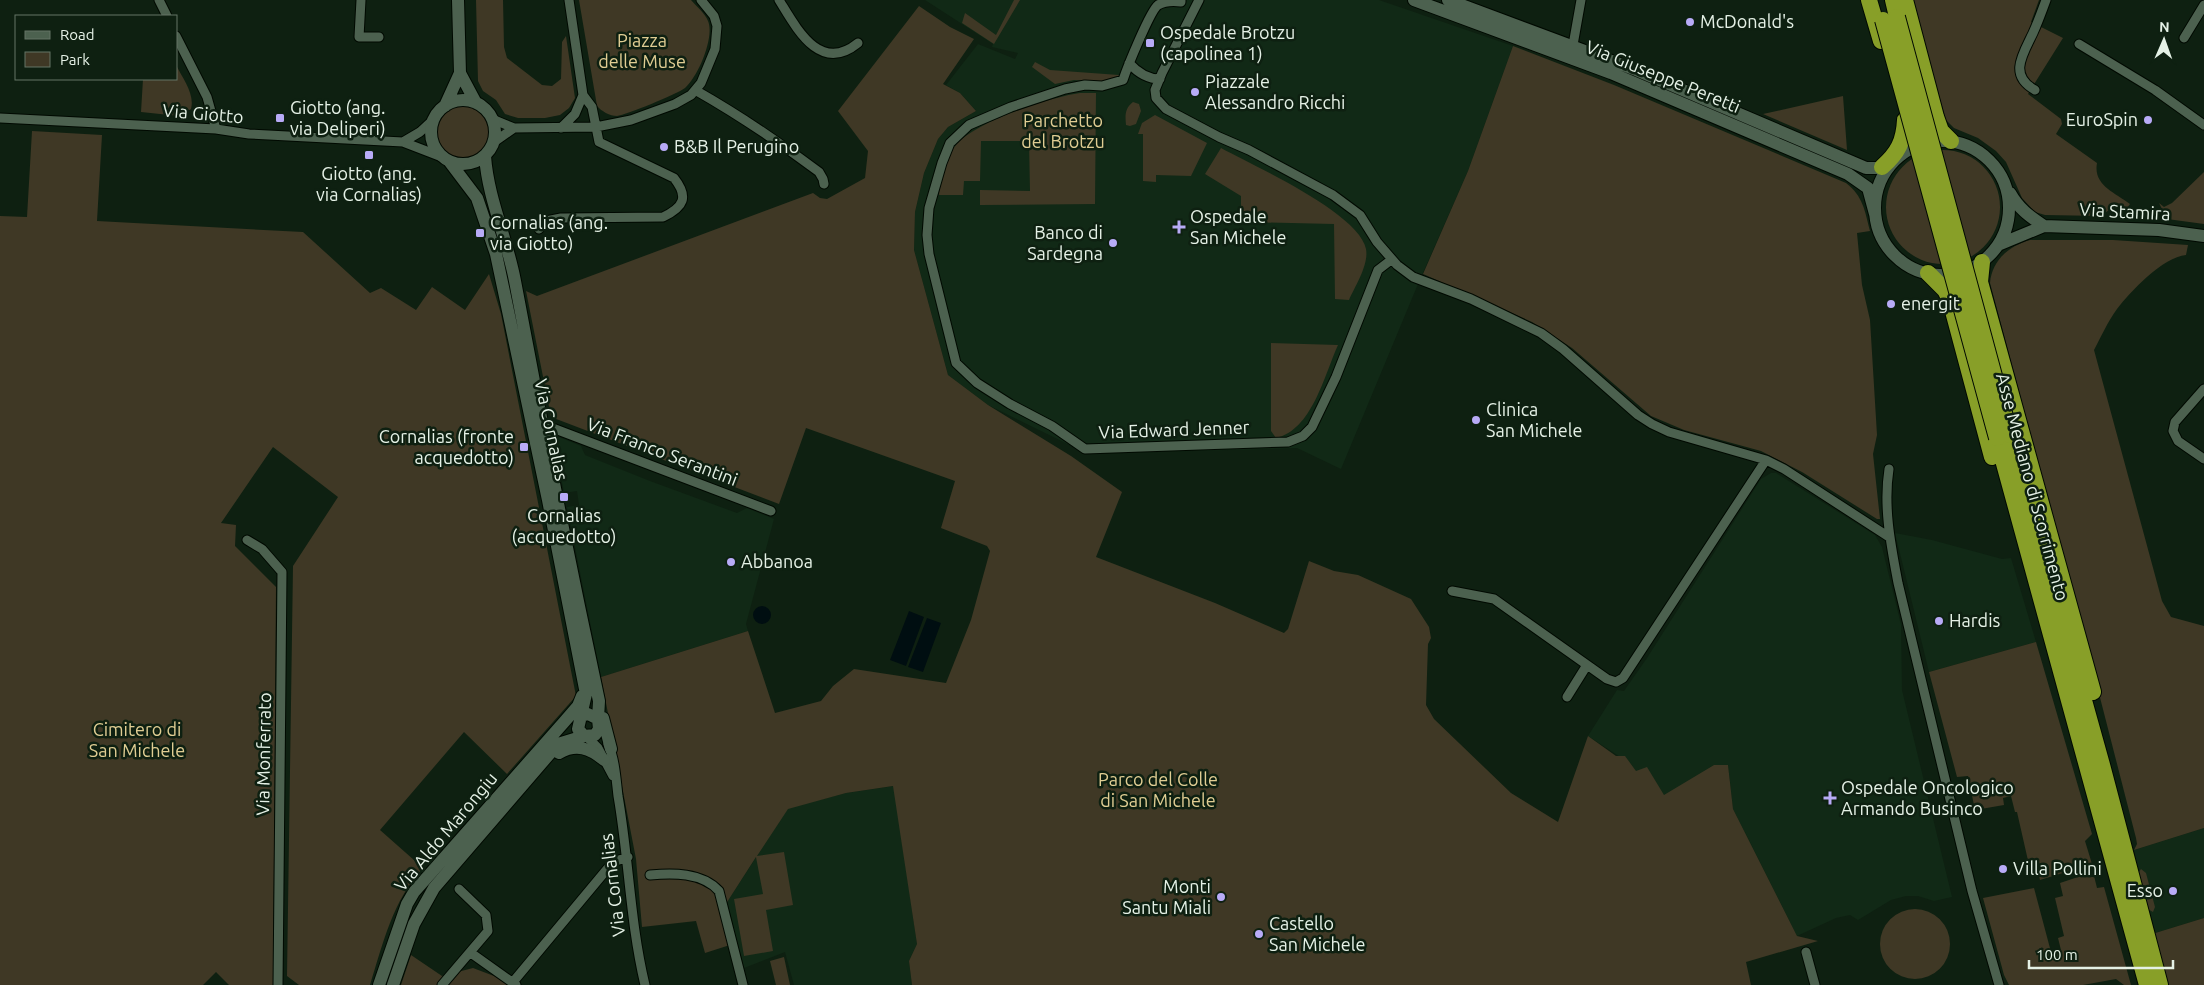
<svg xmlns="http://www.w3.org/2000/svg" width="2204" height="985" viewBox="0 0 2204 985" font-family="Ubuntu,sans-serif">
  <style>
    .built { fill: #112916 }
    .green { fill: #3f3825 }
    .water { fill: #000e11 }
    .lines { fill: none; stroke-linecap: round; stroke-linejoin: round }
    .street-casing { stroke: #000901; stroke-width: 11 }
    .secondary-casing { stroke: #000901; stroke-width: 14 }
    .highway-casing { stroke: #000901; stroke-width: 18 }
    .street { stroke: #4c614f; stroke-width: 9 }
    .secondary { stroke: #4c614f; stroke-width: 12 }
    .highway { stroke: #889f28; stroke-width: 16 }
    .highway-bridge-casing { stroke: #000901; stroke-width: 18; stroke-linecap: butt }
    .highway-bridge { stroke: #889f28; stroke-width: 16 }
    .poi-dot { fill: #b8abf7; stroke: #0e2011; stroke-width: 2 }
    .labels { text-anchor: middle; stroke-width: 5; stroke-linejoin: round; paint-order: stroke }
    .poi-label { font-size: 18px; fill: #e5f1e6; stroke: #0e2011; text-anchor: start }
    .park-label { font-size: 18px; fill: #e0cd93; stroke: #0e2011 }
    .street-label { font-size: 18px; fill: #e5f1e6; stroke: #0e2011 }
  </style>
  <rect width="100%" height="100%" fill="#0e2011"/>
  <path class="built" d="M925,0H1379L1513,46L1468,171L1418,284L1341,469L1297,448L1088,454L988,405L948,375L914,250L915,212L924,173L938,139L948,127L976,111L960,93L946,85L978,44L1015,59L1018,53L992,47L993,44Z
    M559,437L581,446L585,455L650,481L737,513L747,508L774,519L746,624L748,631L601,677L567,507L579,505L577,491L564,493L554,439Z
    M1771,473H1776L1875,535L1882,547L1901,625L1902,690L1952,897L1934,901L1918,896H1906L1891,900L1858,920L1850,915L1836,918L1797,936L1733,809L1728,765H1714L1664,796L1647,768L1636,772L1631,764L1588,736L1617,690L1624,691L1647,658L1761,479Z
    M1895,533L1932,540L2002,559L2011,558L2036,642L1929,672Z
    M894,786L917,944L909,961L912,985H794L785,952L744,968L727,902L788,808L846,793Z
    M2204,828V918L2152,934L2137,875L2134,850Z"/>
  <path class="green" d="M476,0H503L504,47L507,58L542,85L552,86L561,79L562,42L566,36L575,98L569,108L560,115L545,118H518L505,114L496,100L483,91L478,81Z
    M579,0H691C696,6 705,13 708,21C715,37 698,77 685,88C677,94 626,115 617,116C610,116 601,111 597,106Z
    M1014,0H1020L994,44L962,23L965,13L996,35Z
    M1912,0H2039L2031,22L2063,38L2028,94L2061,119L2062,124L2056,134L2097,163C2093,185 2114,192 2130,204L2127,208L2109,210L2101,216L2045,215L2035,212L2022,198L2006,162L1996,151L1978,138L1954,128L1946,120Z
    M919,6L950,27L974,39L943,84L960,93L976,111L948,127L938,139L924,173L915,212L914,250L948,375L988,405L1071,456L1122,492L1096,557L1215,603L1284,633L1288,629L1309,561L1334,571L1358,575L1411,599L1429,627L1431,638L1428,644L1426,705L1434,719L1511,793L1558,822L1588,736L1616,756H1625L1636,771L1647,767L1664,795L1714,765H1728L1733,809L1797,936L1818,941L1746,962L1751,985H912L909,961L917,944L893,786L846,793L788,809L757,856L784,852L793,905L766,910L773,951L744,956L734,899L763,894L756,857L722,910L730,945L705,953L696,921L642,927L636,859L601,677L748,631L775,713L821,701L833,686L854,669L946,683L971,620L990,551L987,546L941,528L955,481L806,428L779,504L551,417L526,291L537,296L813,193L820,198L827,199L865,178L868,151L838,111Z
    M1513,46L1614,85L1846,183C1863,196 1865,211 1870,231L1857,233L1862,285L1870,320L1877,435L1873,454L1880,519H1877L1802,472L1761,451L1684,430L1651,416L1572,348L1532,322L1423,274L1468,171Z
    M1035,62L1050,70L1119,75L1116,80L1110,82L1074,80L1055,84L1032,67Z
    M176,65C183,79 195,94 191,109L179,116L141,112L143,79H176Z
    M1080,93H1096L1095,204L980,205V190L1030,191L1029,141H981L980,181H964L963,195H939C940,180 945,157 956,145C975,122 1050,97 1080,93Z
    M1843,96L1847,150L1763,114Z
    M1133,102L1139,104L1141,111L1136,124L1130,126L1126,125C1125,115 1125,108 1133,102Z
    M436 132a27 27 0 1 1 54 0a27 27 0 1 1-54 0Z
    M1155,115L1207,143L1191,176L1156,175V182L1143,181V134H1138L1142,123Z
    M32,131L102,135L97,221L303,232L370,293L381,288L416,310L432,287L465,310L489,274L501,314L576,696L507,774L464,732L380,830L423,868C393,900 383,943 370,985H299L287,976L293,566L338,497L273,447L221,523L236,525L235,546L276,587L273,985H229L216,972L203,985H0V216L27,217Z
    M1221,148C1254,166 1359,213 1366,249C1369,265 1355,286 1349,300L1335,299L1334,224L1241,222V196L1205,174Z
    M1886 207a57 57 0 1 1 114 0a57 57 0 1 1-114 0Z
    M2204,172V224L2167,219L2159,203L2164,207L2172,203Z
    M2030,240H2113L2188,245L2186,255C2163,257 2131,291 2117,309C2108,321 2101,337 2094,350L2162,601L2171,617L2204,626V828L2134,850L2137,844L2136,838L2074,596L1990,283C1992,260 2009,246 2030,240Z
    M1271,343L1338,345C1324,376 1312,430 1276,438L1271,431Z
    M2036,642L2092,834L2085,841L2092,864L2040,880L2036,864L2029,865L2017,812H2015L2011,796L2003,798L2004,805L1975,810L1968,776L1957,777L1929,672Z
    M2141,869L2146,873L2155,907L2153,912L2146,908L2137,875Z
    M2093,872L2097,888L2104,887L2131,985H2124L2116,979L2083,985H2009L2004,975L1983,898L2034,888L2051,952L2061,950L2058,938L2064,936L2055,898L2063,896L2060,883Z
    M1880 944a35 35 0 1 1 70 0a35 35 0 1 1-70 0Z
    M2204,918V985H2167L2152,934Z
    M411,955L442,976L473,968L494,976L508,985H401Z
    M784,957L790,985H776L770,961Z"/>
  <path class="water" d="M753 615a9 9 0 1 1 18 0a9 9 0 1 1-18 0Z
    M909,611L924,617L906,666L890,660Z
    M927,618L941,623L923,672L908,667Z"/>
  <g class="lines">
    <defs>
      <path id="street" d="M159,0L167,16
        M361,0L359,37H379
        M779,0C797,29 820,74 858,43
        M1181,0V2C1173,1 1165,1 1158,5C1150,11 1127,68 1123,80L1102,86L1085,85L1065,89L1011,107L969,125L950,143L942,163L929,208L927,235L929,254L956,363L977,383L1010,404L1052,426L1085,449L1288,442L1303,436L1312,427L1336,377L1378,270L1391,260
        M1199,0L1162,73L1155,90L1156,98L1166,109L1219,137L1249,150L1333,195L1360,215L1377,242L1397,265L1413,277L1471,299L1541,333L1563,349L1638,415L1652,424L1669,432L1766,460L1784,469L1889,537
        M176,36L207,97L216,129
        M2184,38L2204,5
        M2079,44L2155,90L2204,125
        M1573,45L1581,0
        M1129,63C1137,72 1148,79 1160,79
        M695,90C739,115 779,142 819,172L823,179L824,184
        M2035,90C2008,75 2023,54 2033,33C2038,22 2042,11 2046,0
        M0,118L216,129L249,134L403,142L442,157
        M492,119L514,128L596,127L631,120L675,104L691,95L701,83L715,49L717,26L714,16L701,0
        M561,128L575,114L583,95
        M403,142L420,132L434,119
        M494,142L514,128
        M539,229L546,221L561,218L663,217C684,207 689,197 674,178L599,142L592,107L583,95L569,0
        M2204,389L2175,422L2173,431L2178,441L2204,459
        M542,424L771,511
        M1889,469C1883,507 1891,546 1898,583L1972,891L1999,985
        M247,540L262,549L282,572L278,985
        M1452,591L1494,599L1607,679L1616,682L1623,678L1766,460
        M1567,697L1587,665
        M587,737L598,748L613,776
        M608,744C615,759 616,779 618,796C629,859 630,923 645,985
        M650,875C672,873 702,872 719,891L743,985
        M1806,952L1815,985
        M471,953L516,985
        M513,982L613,862L628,857
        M442,985L488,931L486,915L459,889"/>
      <path id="secondary" d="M1414,0L1611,73L1848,174L1868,188L1875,214
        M1448,0L1636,70L1866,168H1877L1890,165
        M460,73L476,103
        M431 132a32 32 0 1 1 64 0a32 32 0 1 1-64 0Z
        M445,106L460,73L458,0
        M1875 208a67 67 0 1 1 134 0a67 67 0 1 1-134 0Z
        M485,156C488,199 507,238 515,281C541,421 569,561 599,701L598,719
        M449,161L477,198L496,254L548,500L586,694L578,729L584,736L595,735L599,729L598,719L588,714L581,716
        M2010,193C2019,209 2029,216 2044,226
        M1998,245L2044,226L2159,230L2204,236
        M603,718L611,749
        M559,753C576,743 590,748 604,760
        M379,985L407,904L414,892L565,721L578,706L582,696
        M393,985L414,924L434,888L558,744L584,736"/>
      <path id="highway" d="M1869,0L1881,41
        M1893,0L1897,17
        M1905,0L1936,117L1941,131L1951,141
        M1882,167C1898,153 1904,141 1905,120
        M1982,262L1980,282L2093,692
        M1928,273L1945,290L1950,300L1992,457
        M2010,435L2102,765L2160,985
        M1997,438L2147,985"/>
    </defs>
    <use href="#street" class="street-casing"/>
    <use href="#secondary" class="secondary-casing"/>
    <use href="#highway" class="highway-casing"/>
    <use href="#street" class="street"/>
    <use href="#secondary" class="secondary"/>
    <use href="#highway" class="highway"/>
    <defs>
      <path id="highway-bridge" d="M1897,17L2010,435
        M1883,20L1997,438"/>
    </defs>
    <use href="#highway-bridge" class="highway-bridge-casing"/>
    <use href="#highway-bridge" class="highway-bridge"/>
  </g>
  <g class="poi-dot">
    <circle cx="1690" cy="22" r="5"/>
    <rect x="1145" y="38" width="10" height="10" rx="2.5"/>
    <circle cx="1195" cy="92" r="5"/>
    <rect x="275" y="113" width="10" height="10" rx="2.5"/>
    <circle cx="2148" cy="120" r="5"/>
    <circle cx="664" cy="147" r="5"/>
    <rect x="364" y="150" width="10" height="10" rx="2.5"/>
    <path d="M1176.5 219.5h5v5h5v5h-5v5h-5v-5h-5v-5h5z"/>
    <rect x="475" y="228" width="10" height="10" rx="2.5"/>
    <circle cx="1113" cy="243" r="5"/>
    <circle cx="1891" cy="304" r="5"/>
    <circle cx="1476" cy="420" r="5"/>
    <rect x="519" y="442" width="10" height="10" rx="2.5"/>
    <rect x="559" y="492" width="10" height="10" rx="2.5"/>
    <circle cx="731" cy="562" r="5"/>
    <circle cx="1939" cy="621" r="5"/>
    <path d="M1827.5 790.5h5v5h5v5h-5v5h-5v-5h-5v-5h5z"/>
    <circle cx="2003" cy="869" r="5"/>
    <circle cx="2173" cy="891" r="5"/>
    <circle cx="1221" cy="897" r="5"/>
    <circle cx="1259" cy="934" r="5"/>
  </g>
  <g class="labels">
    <g class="poi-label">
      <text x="1700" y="28">McDonald's</text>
      <text x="1160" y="39">Ospedale Brotzu<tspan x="1160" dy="21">(capolinea 1)</tspan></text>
      <text x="1205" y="88">Piazzale<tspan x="1205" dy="21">Alessandro Ricchi</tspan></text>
      <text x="290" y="114">Giotto (ang.<tspan x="290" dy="21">via Deliperi)</tspan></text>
      <text x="2138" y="126" text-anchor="end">EuroSpin</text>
      <text x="674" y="153">B&amp;B Il Perugino</text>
      <text x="369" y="180" text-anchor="middle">Giotto (ang.<tspan x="369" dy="21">via Cornalias)</tspan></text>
      <text x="1190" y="223">Ospedale<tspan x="1190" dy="21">San Michele</tspan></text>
      <text x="490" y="229">Cornalias (ang.<tspan x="490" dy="21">via Giotto)</tspan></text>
      <text x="1103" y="239" text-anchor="end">Banco di<tspan x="1103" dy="21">Sardegna</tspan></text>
      <text x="1901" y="310">energit</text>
      <text x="1486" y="416">Clinica<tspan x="1486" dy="21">San Michele</tspan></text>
      <text x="514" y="443" text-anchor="end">Cornalias (fronte<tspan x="514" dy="21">acquedotto)</tspan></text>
      <text x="564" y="522" text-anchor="middle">Cornalias<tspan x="564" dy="21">(acquedotto)</tspan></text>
      <text x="741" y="568">Abbanoa</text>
      <text x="1949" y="627">Hardis</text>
      <text x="1841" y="794">Ospedale Oncologico<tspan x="1841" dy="21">Armando Businco</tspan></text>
      <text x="2013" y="875">Villa Pollini</text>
      <text x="1211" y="893" text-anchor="end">Monti<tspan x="1211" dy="21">Santu Miali</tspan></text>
      <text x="2163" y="897" text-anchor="end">Esso</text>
      <text x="1269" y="930">Castello<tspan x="1269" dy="21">San Michele</tspan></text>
    </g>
    <g class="park-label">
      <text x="642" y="47">Piazza<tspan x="642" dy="21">delle Muse</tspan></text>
      <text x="1063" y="127">Parchetto<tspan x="1063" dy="21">del Brotzu</tspan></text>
      <text x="137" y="736">Cimitero di<tspan x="137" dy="21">San Michele</tspan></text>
      <text x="1158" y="786">Parco del Colle<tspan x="1158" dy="21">di San Michele</tspan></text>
    </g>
    <g class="street-label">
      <text transform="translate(1663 77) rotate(22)" y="6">Via Giuseppe Peretti</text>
      <text transform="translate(203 114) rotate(5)" y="6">Via Giotto</text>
      <text transform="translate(2125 212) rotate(3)" y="6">Via Stamira</text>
      <text transform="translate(551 430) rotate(78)" y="6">Via Cornalias</text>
      <text transform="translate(1174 430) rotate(-2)" y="6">Via Edward Jenner</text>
      <text transform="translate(662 452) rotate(21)" y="6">Via Franco Serantini</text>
      <text transform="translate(2032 487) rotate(75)" y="6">Asse Mediano di Scorrimento</text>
      <text transform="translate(264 754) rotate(-89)" y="6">Via Monferrato</text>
      <text transform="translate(446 832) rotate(-50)" y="6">Via Aldo Marongiu</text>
      <text transform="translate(613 885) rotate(-97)" y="6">Via Cornalias</text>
    </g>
  </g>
  <rect x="15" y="15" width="162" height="65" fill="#0e2011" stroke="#647466"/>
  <rect x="25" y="31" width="25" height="8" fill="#4c614f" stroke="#647466"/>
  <text x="60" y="40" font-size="15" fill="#e5f1e6">Road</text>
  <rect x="25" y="52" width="25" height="15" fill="#3f3825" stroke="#647466"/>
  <text x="60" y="65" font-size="15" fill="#e5f1e6">Park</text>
  <g transform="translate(2164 40) rotate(2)" stroke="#0e2011" stroke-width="4" paint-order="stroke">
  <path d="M0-4L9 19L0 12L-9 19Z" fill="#e5f1e6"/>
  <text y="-8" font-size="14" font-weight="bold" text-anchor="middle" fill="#e5f1e6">N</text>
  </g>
  <path d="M2029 960v8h144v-8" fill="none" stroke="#e5f1e6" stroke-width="2.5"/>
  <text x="2036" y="960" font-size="15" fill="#e5f1e6" stroke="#0e2011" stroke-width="4" paint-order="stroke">100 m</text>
</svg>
